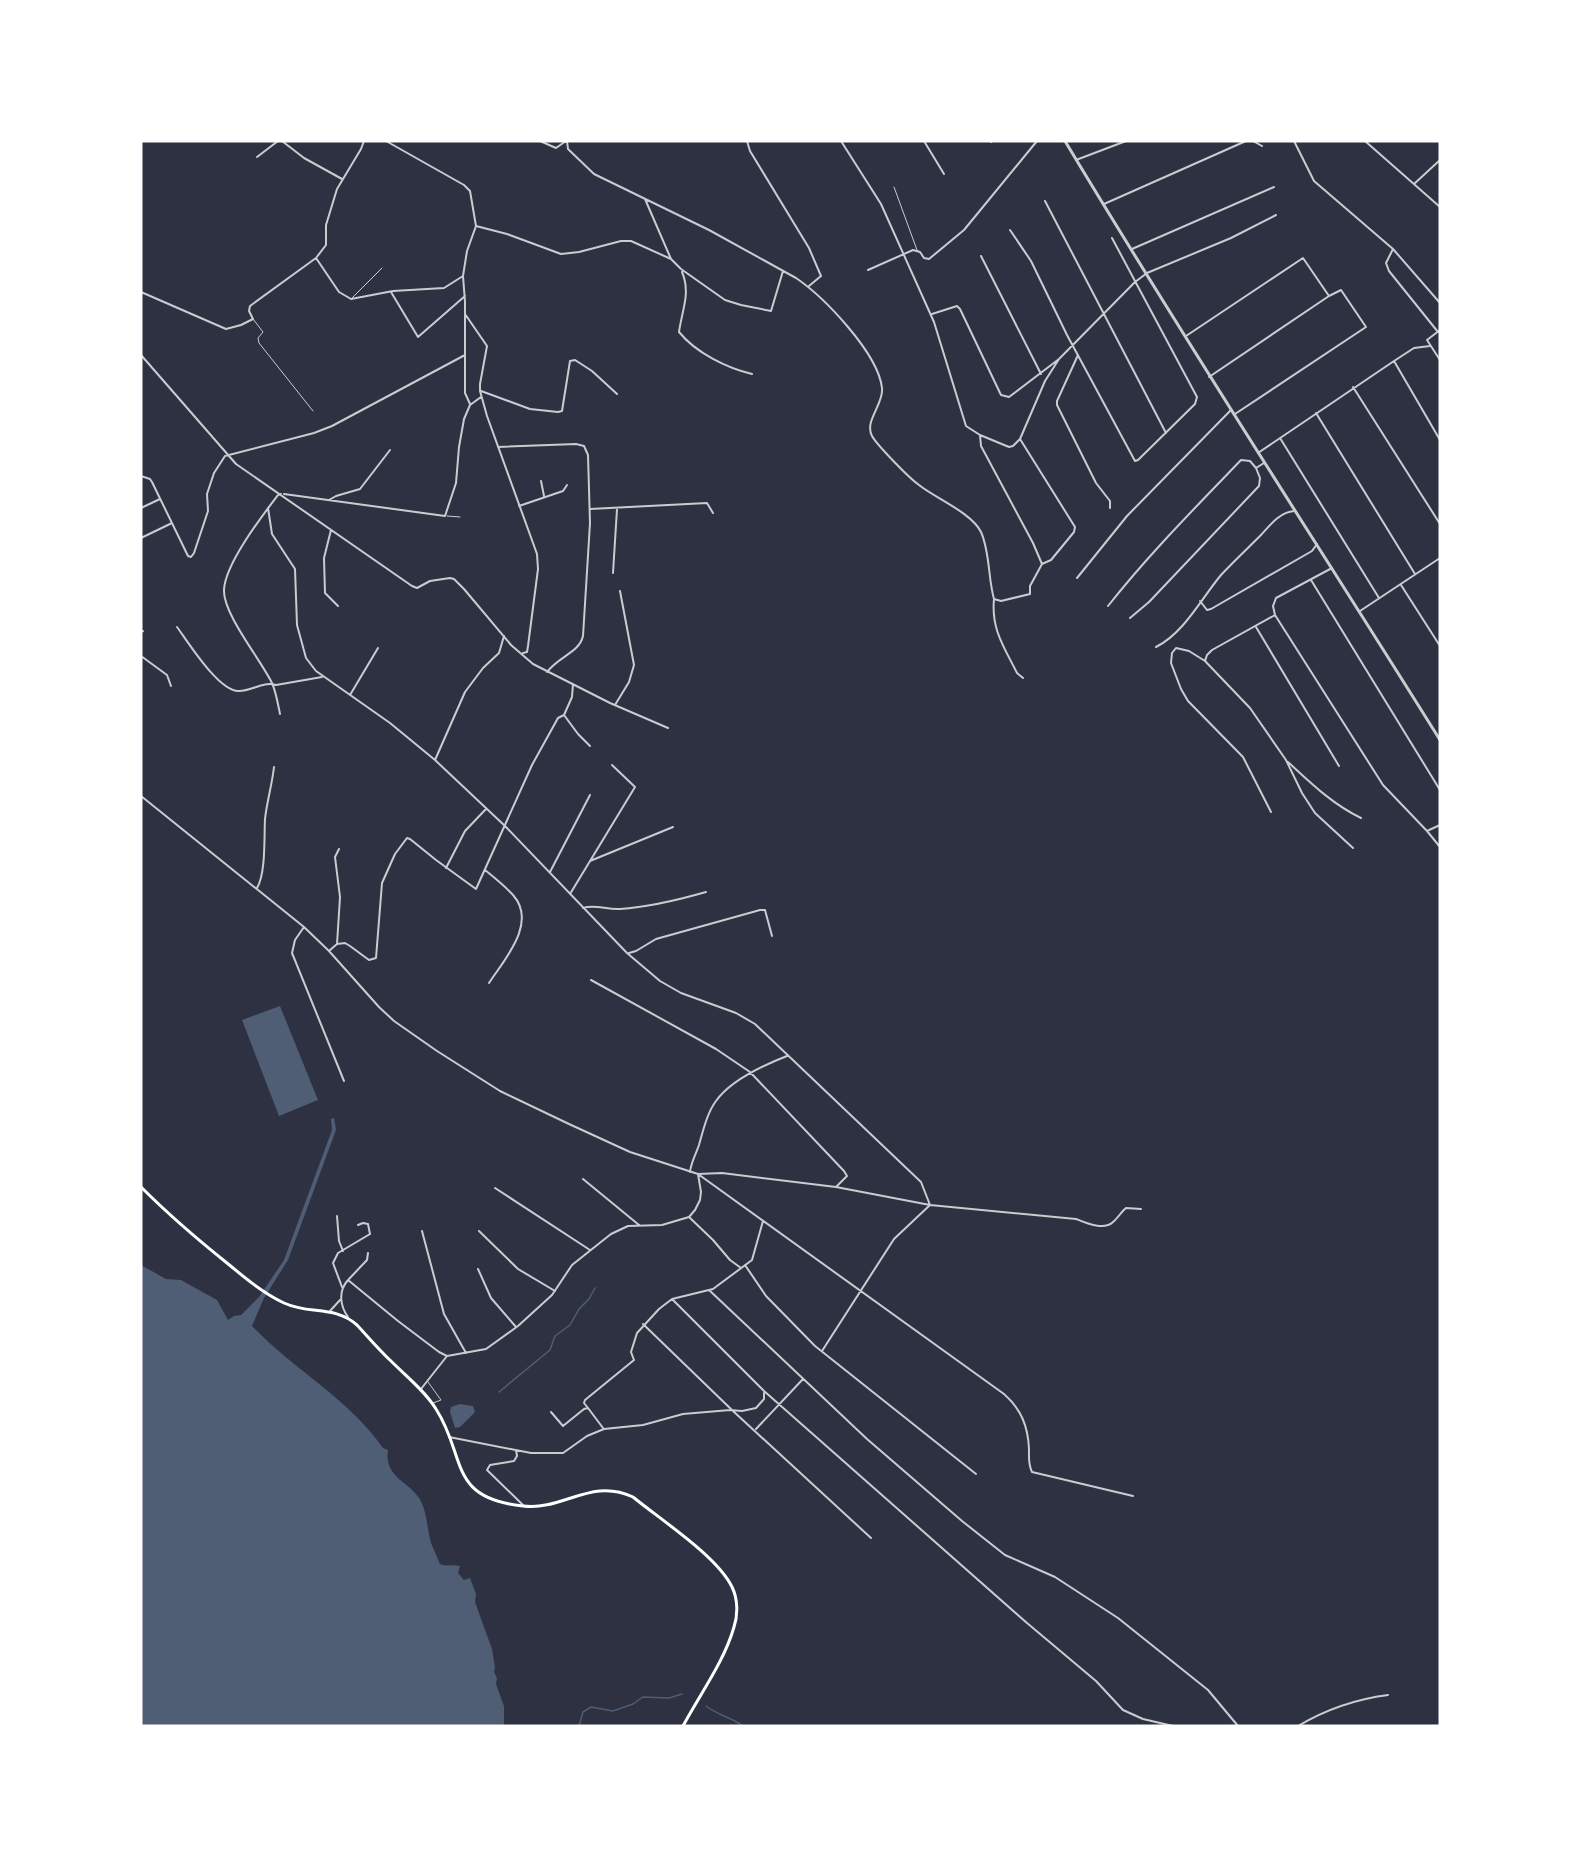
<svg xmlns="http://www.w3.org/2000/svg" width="1581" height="1867" viewBox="0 0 1581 1867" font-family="Manrope,sans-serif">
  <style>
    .water { fill: #4f5d75 }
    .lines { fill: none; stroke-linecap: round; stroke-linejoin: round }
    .stream { stroke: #4f5d75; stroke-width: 1.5 }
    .service { stroke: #caccd0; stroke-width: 1 }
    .minor { stroke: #caccd0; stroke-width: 2 }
    .tertiary { stroke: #caccd0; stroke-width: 3 }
    .secondary { stroke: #fff; stroke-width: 3 }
  </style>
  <rect width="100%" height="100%" fill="#2d3142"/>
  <path class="water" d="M280,1006L318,1100L279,1116L242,1020Z
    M334,1118L336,1130L288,1260L264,1298L252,1326C294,1370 348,1398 383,1448L388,1450C384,1477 408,1481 419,1498C427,1510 427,1528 431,1543C434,1550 437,1557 440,1564C447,1567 453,1564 460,1566L458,1573L464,1580L470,1578L476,1594L475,1602L492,1649L495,1667L494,1672L497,1678L496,1684L504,1706V1724L503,1726H141V1265L166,1279L181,1280L217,1300L228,1320L234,1316L241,1315L259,1297L284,1260L332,1130L331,1119Z
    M460,1404L473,1406L475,1412L460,1427L455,1428L450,1412L451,1407Z"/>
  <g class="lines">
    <path class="stream" d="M499,1392L550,1350L555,1336L570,1325L579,1309L589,1299L595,1288
      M706,1706C717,1715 731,1717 743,1726
      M579,1726L583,1712L591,1707L613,1711L633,1704L643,1697L669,1698L682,1694"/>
    <path class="service" d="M894,187L917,250
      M352,298L382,268
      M253,319L263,332L258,338L259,343L313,411
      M447,516L460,517
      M428,1382L441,1400L433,1403"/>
    <path class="minor" d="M282,141L304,158L342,179
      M540,141L556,148L566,141
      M567,141L568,149L594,174L709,230L796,278C824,297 878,353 882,388C884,404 864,421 872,436C877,445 909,478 919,485C935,498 972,513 981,532C990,552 988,578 994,599L1001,601L1030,594V586L1042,564
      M747,141L750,151L809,248L821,276L809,286
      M841,141L881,204L934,322L966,426L980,435L1009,447L1013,446L1020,439L1045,381L1059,359
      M924,141L944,174
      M991,141V142
      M1253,141L1262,146
      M1294,141L1314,181L1393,249L1440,303
      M1365,141L1440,207
      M257,157L278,141
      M1076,160L1126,141
      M1414,184L1440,160
      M645,199L671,259
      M1045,201L1166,433
      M1104,204L1246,141
      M476,226L507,234L561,254L579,252L621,241H631L671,259L681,269L725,300L741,305L771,311L783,271
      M1010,230L1031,261L1067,335L1135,461L1138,460L1195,404L1197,397L1112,238
      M1132,249L1274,187
      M1393,249L1386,263L1389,271L1438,332
      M981,256L1041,374
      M316,258L339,292L351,299L393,291L444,288L463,276
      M868,270L913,250L920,252L924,258L929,259L964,230L1037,141
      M682,272C691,293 682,310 679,332C696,353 727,368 752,374
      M141,292L226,329L241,325L253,319L249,311L250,306L316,258L326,245V225L337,189L361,149L364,141
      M391,292L418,337L465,296
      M465,314L487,346L480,384V391L487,416L537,554L538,569L528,646L527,652L523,653
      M932,314L957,306L960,309L1001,395L1009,397L1059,359L1135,282L1147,273L1231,238L1276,215
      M1440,330L1427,340L1440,360
      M1186,336L1303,258L1329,296L1341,290L1366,327L1235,414
      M141,355L236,464L412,586L417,588L430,581L450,578L454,579L464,589L511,645L533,664L610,703L668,728
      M465,355V393L470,404
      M1078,355L1057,401V405L1096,483L1110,501V508
      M1394,361L1414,348L1430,346
      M1209,377L1329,296
      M1353,387L1440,524
      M481,391L530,409L558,412L562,411L570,361L575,360L592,371L617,394
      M1316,413L1415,574
      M980,435L981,446L1033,543L1042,564L1051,560L1074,532L1075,527L1020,439
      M1280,438L1379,598
      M498,447L576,444L584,446L588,455L590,523L583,636C579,653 559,656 547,672
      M1258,453L1394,361L1440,440
      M141,476L150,479L152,482L188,556L191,557L194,553L208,511L207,494L214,473L225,456L314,433L332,426L465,355V302L463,276L467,251L476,226L470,191L464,185L386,141
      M541,481L544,496
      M284,494L445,516L456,483L459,447L464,419L470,405L481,397
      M329,500L336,496L360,489L390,450
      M519,506L563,491L567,485
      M141,508L160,499
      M268,508L272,534L295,569L297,625L306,658L316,671L390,723L435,760L505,826L627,953L660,981L681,993L736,1013L755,1024L921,1182L930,1205L894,1239L822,1351
      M590,509L707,503L713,513
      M331,530L324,558L325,593L338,606
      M141,538L172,523
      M1332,568L1276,598L1273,606L1275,615L1212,650L1207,655L1205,661L1250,708L1286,760L1302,793L1315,813L1353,848
      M613,573L617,509
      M1077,578L1127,516L1231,410
      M1311,580L1440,790
      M1401,585L1440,646
      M994,599C991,629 1004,647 1017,673L1023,678
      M1200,601L1207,610L1211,609L1312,551L1317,544
      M1108,606C1149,554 1195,508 1241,460L1250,461L1256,468L1264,463
      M1360,611L1440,558
      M1275,615L1383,785L1427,831L1440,825
      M1130,618L1149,602L1259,486L1260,478L1256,468
      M177,627C188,642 219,692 239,691C252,691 263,681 276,685L322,677
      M1256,627L1339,766
      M141,632L143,631
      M1156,647C1184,633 1201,599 1221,575C1234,561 1248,548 1261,535C1270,525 1280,512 1294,511
      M141,656L167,675L171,686
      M1205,661L1189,651L1176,648L1172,653L1171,663L1181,689L1188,701L1243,757L1271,812
      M350,695L378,648
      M615,705L629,682L634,665L620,591
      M280,714C278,704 276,692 272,683C261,660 223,614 224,590C225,564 262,516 278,495L281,494
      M564,715L578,734L590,746
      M564,715L572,697L573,684
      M435,760L465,692L483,668L499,653L504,636
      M1288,762C1311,783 1332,804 1361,818
      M141,796L304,927L329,951L379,1007L394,1021L437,1051L500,1091L569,1124L630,1152L698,1174L1004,1394C1021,1409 1028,1426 1029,1449C1029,1458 1028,1464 1032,1472L1133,1496
      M1427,831L1440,847
      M590,861L673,827
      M446,868L465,831L486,809
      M485,870C495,878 505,886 513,895C538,923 504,960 489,983
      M550,872L590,795
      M257,888C266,873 264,837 265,819C267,801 272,785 274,767
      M570,894L635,787L612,765
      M583,908C595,904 607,910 620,909C650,907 678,900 706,892
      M304,927L295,940L292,953L344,1081
      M337,944L340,897L335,857L339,849
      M329,951L337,944L345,943L350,946L369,960L376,958L382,883L395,854L407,838L410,839L436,860L476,889L532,765L558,718L564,715
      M629,953L636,951L656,939L760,910H765L772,936
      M591,980L716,1049L750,1072L844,1171L847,1176L836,1187
      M690,1172C691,1162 696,1154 699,1145C703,1131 707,1113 716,1101C731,1080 764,1065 787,1056
      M583,1179L639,1225
      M495,1188L590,1250
      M337,1216L339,1241L343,1251
      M689,1217L713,1240L730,1260L741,1268
      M422,1231L444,1314L466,1353
      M479,1231L518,1269L555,1291
      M745,1265L766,1296L815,1346L976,1474
      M478,1269L491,1298L516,1327
      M349,1279L367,1260L368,1253
      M342,1287L333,1263L338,1253L370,1234L368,1224L363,1223L358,1225
      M709,1290L867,1439L962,1521L1005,1555L1055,1577L1118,1618L1208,1690L1238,1726
      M672,1299L764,1391L1027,1623L1096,1681L1123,1710L1143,1719L1173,1726
      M330,1311L340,1300
      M348,1317C340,1306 338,1291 348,1280L398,1321L439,1352L447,1356L486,1349L518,1326L552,1295L572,1265L611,1234L628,1226L662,1225L689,1217L695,1210L700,1200L701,1192L698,1174L722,1173L836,1187L930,1205L1076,1219C1086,1223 1104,1231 1113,1222C1118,1218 1121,1212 1126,1208L1141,1209
      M643,1324L733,1411L871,1538
      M421,1389L447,1356
      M588,1408L584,1403L585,1400L634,1360L631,1352L637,1333L659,1309L672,1299L713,1289L752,1260L763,1221
      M551,1412L563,1426L584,1409L588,1408L603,1428
      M756,1429L803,1379
      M449,1437L531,1453H563L587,1436L604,1429L643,1425L683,1414L730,1410L742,1411L756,1408L764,1399V1393
      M516,1450L517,1456L514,1461L490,1465L487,1470L523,1505
      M1298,1726C1325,1710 1357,1699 1388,1695"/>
    <path class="tertiary" d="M1065,141C1186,343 1315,540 1440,740"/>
    <path class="secondary" d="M141,1187C168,1214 197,1239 227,1263C245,1278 263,1293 284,1303C310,1315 334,1305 357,1325C369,1338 380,1351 392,1362C407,1377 425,1391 436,1409C467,1457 447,1498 523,1506C563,1511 591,1477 633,1497C661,1520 717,1556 732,1587C738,1599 738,1615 734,1627C724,1662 700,1694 683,1726"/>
  </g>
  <rect width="1581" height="1867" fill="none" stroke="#ffffff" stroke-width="285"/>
</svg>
